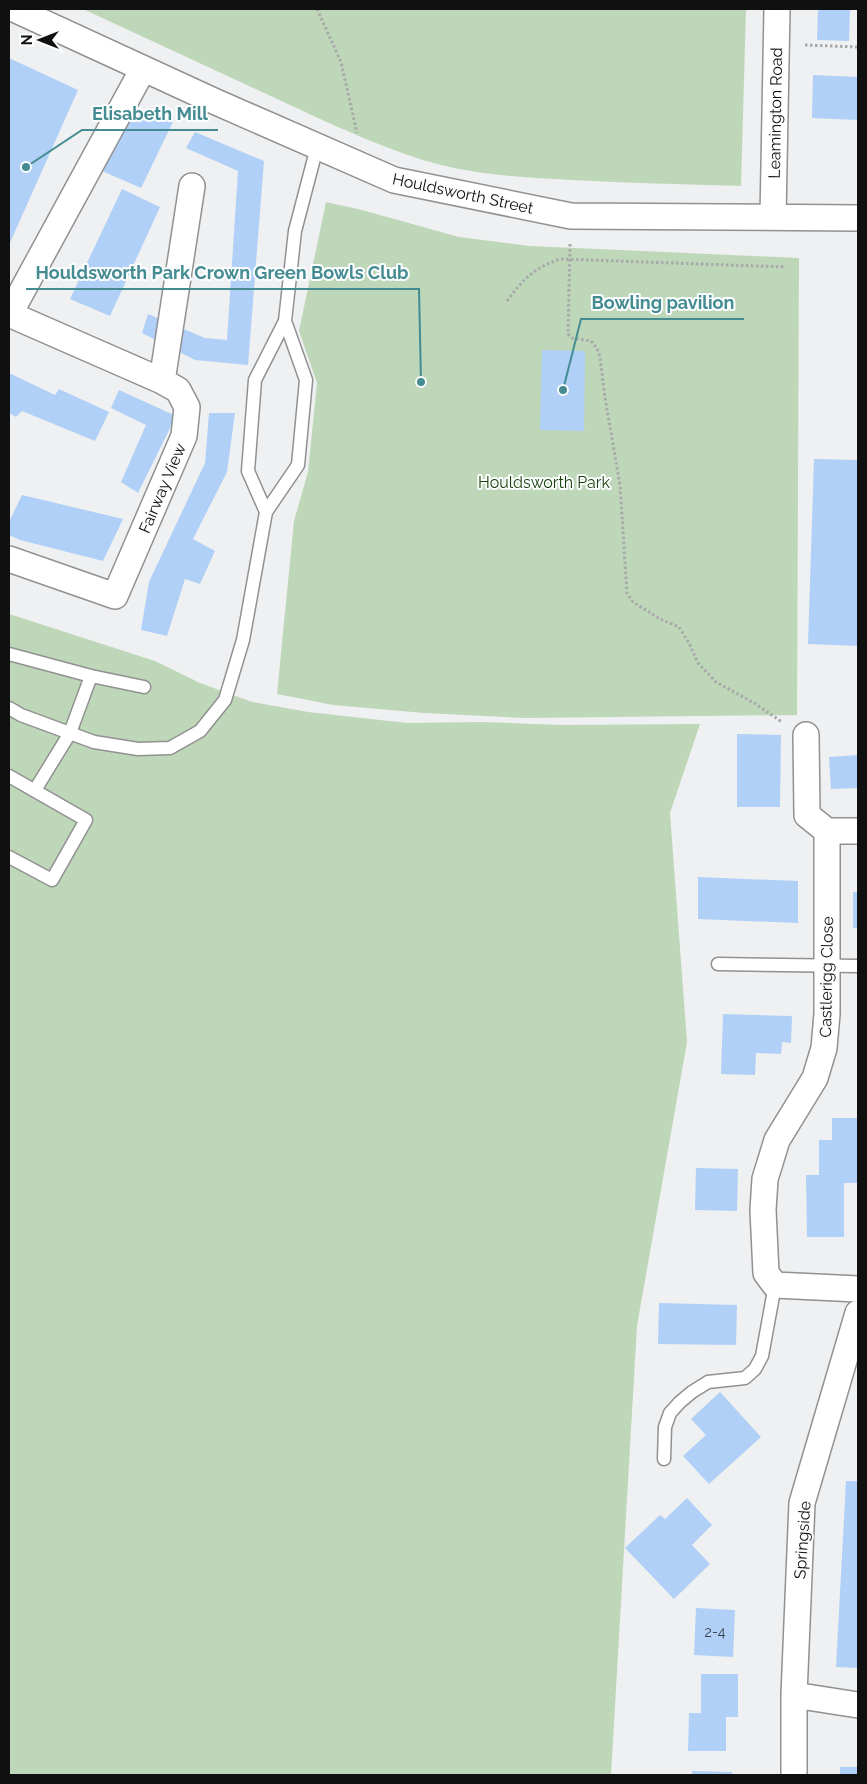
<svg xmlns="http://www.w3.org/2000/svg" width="867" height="1784" viewBox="0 0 867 1784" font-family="Raleway,sans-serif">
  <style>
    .green { fill: #bfd7b9 }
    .building { fill: #b0d0f7 }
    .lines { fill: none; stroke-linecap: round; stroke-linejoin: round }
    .lane-casing { stroke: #919192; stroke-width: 15 }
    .street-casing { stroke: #919192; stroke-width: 28 }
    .path { stroke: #a8a9aa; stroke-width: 3; stroke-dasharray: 2.5 2.5; stroke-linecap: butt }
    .lane { stroke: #fff; stroke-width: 12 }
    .street { stroke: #fff; stroke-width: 25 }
    .labels { text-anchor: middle; stroke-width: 4; stroke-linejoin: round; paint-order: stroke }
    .number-label { font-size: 14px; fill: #38404a }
    .street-label { font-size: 16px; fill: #101010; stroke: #fcfdfe }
    .park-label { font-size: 16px; fill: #153f07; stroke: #fcfdfe }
    .leader { fill: none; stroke: #448c91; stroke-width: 2 }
    .callout-dot { fill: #448c91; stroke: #fcfdfe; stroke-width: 2 }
    .callout-label { font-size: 18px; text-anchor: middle; font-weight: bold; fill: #448c91; stroke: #fcfdfe; stroke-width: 4; stroke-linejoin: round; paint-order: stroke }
  </style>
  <rect width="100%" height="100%" fill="#eff0f1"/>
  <path class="green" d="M83,9H746L741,186C684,184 628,183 571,180C532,178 493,176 454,168C412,159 373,142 333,125Z
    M326,202L362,210L459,237L530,246L799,258L797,715L525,718L424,713L333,705L277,694L294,521L308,472L317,383L299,331Z
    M9,614L155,661L200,683L252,702L308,712L407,723L482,722L561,725L700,724L670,813L687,1042L637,1326L611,1775H9Z"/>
  <path class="building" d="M818,9H850L849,41L817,40Z
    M9,58L78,90L9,245Z
    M813,75L858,77V120L812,118Z
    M133,106L173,122L141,188L102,171Z
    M195,132L264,161L248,365L195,360L142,333L148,314L205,338L227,340L238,171L186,148Z
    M122,189L160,207L110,316L70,299Z
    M542,350L585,351L584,431L540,430Z
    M9,373L55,395L59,389L109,412L95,441L22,411L16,417L9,413Z
    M119,390L176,416L138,493L121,482L146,425L111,408Z
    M209,413H235L227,472L193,539L215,551L200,584L185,579L167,636L141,630L149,582L205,463Z
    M814,459L858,460V646L808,644Z
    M22,495L123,519L103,561L20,540L9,535V522Z
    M737,734L781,735L780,807H737Z
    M858,755V788L831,789L829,757Z
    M698,877L798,881V923L698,919Z
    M853,892H858V928H853Z
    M723,1014L792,1016L791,1043L782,1042L781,1054L756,1053L755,1075L721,1074Z
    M832,1118H858L857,1183H844V1237H807L806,1175H819V1140H832Z
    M696,1168L738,1169L737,1211L695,1210Z
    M659,1303L737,1305L736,1345L658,1344Z
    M720,1392L761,1437L709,1484L683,1456L706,1435L691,1419Z
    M846,1481H858V1668L836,1667Z
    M687,1498L712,1525L692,1545L710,1564L674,1599L625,1548L660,1515L665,1519Z
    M696,1608L735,1610L733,1657L694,1655Z
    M701,1674H738V1717H726V1751H688L689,1713H701Z
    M840,1767H858V1775H840Z
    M692,1771L732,1772V1775H692Z"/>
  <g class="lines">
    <defs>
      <path id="lane" d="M266,512L248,471L255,380L285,321
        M9,654L91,676L70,733L35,790
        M91,676L144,687
        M9,708L21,715L94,742L138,749L170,748L200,731L225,700L243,640L266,512L298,465L306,380L285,321L295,231L317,147
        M9,776L86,820L52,880L9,857
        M718,964L858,966
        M664,1459L665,1427L670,1413L680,1402L692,1392L708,1382L745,1378L755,1369L762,1356L775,1285"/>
      <path id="street" d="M14,9L216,102L394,180L571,216L858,218
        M773,217L777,9
        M9,315L143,69
        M162,381L192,186
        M9,559L115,596L184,436L187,407L178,390L162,381L9,314
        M806,735L807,815L827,831
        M858,831H827V1014L824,1048L815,1078L777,1140L765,1179L763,1210L766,1273L775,1285L858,1289
        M794,1695L858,1705
        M794,1775V1695L802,1503L858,1313"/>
    </defs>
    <use href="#lane" class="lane-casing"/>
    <use href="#street" class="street-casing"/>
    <path class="path" d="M317,9L341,62L357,133
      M805,45L858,47
      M570,244L568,334L572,338L591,341L597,348L600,357L605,398L620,485L627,593L633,602L660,619L679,627L689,643L698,663L716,682L754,703L782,722
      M507,301C523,279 534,268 560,259L785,267"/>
    <use href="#lane" class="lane"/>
    <use href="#street" class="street"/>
  </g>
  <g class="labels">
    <g class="number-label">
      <text x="715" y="1637">2-4</text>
    </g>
    <g class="street-label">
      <text transform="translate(775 113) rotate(-89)" y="6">Leamington Road</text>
      <text transform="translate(463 193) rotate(12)" y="6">Houldsworth Street</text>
      <text transform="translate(162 488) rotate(-67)" y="6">Fairway View</text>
      <text transform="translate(826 977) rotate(-89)" y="6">Castlerigg Close</text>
      <text transform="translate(802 1540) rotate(-86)" y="6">Springside</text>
    </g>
    <g class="park-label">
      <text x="544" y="488">Houldsworth Park</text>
    </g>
  </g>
  <path class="leader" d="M26 167L82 130H218M421 382L419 289H26M563 390L581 319H744"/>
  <g class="callout-dot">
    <circle cx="26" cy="167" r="5"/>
    <circle cx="421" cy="382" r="5"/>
    <circle cx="563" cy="390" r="5"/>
  </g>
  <g class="callout-label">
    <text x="150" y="120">Elisabeth Mill</text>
    <text x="222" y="279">Houldsworth Park Crown Green Bowls Club</text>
    <text x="663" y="309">Bowling pavilion</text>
  </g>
  <rect width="867" height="1784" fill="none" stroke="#101010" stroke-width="20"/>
  <g transform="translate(40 40) rotate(270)" stroke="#fcfdfe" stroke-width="4" paint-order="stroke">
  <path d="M0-4L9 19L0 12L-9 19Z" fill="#101010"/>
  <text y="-8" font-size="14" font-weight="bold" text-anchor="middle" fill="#101010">N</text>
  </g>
</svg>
